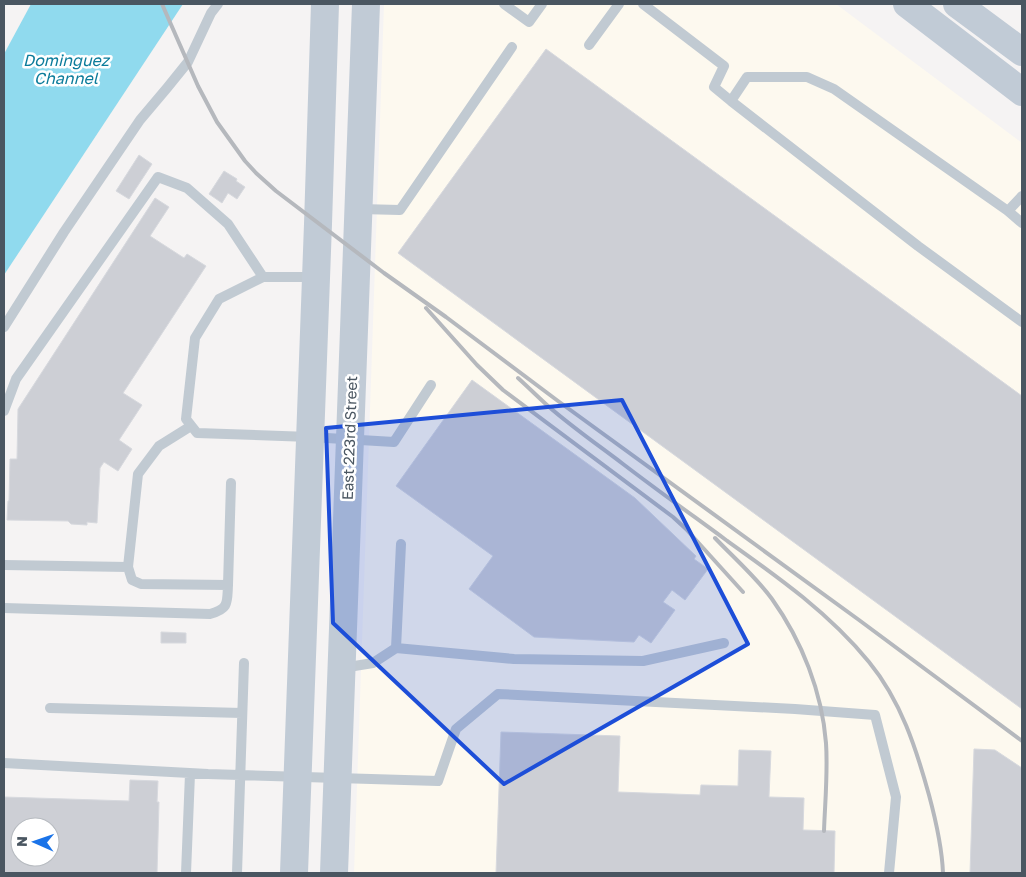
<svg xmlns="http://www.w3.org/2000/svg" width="1026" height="877" viewBox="0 0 1026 877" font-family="'Golos Text',sans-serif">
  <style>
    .commercial { fill: #fdf9ef }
    .water { fill: #90daee }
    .building { fill: #cdcfd5; stroke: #d7d9de; fill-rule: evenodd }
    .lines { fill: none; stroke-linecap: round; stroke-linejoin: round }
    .service { stroke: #c1cad2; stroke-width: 10 }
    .secondary { stroke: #c1cbd6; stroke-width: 28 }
    .rail { stroke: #b5b8bd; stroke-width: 4 }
    .marked { fill: #1d4ed8; fill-opacity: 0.2; stroke: #1d4ed8; stroke-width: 4; stroke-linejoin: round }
    .labels { text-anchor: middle; stroke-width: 5; stroke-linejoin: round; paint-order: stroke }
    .street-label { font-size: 15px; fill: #4a5661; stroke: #fff }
    .water-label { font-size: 16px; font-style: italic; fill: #0c7c9b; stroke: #fff }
  </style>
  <rect width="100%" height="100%" fill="#f5f3f3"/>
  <path class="commercial" d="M384,4H836L1022,143V873H354Z"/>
  <path class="water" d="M31,4H183L4,275V54Z"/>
  <path class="building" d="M546,49L1022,396V709L398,253Z
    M139,155L152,164L129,199L116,191Z
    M224,171L237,179L236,181L245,187L237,199L228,193L222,203L209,194Z
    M155,198L169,207L150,236L184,258L187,254L206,266L123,393L142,405L119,440L132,449L118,471L104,462L100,468L97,523L87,522V525L71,524L68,521L7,520L8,501H9L10,459H17L18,409Z
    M472,380L635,498L696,556L694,559L708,569L685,600L672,590L663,602L675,610L651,643L639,635L634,642L534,637L469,589L493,556L396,486Z
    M161,632L186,633V643H161Z
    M501,732L620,736L618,792L700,795L701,785L738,786L739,750L771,751L769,797L804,798L803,830L835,831L834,873H496Z
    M974,749L995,750L1022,768V873H970Z
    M130,780L158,781L157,802H159L157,873H4V797L129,801ZM20,827H50V857H20Z"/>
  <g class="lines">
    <path class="service" d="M504,4L529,22L542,4
      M643,4L724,66L714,87L731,101L918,246L1022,322
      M589,45L619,4
      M731,101L747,77H807L834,89L1008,211L1022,223
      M360,209L400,210L512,47
      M1008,211L1022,196
      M315,277H263L219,299L195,338L186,419L197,433L310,437L394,442L431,385
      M4,327L64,232L140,120L167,88L188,62L211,13L218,4
      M4,411L16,379L158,177L187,188L228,224L263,277
      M4,565L128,567L138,474L159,446L191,426
      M128,567L132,580L141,584L228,585L231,483
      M4,608L210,614C229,609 227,603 228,585
      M396,648L514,659L643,661L724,643
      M342,668L373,663L396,648L401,544
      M50,708L242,713
      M4,763L208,774L438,781L456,729L498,694L795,709L875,715L896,797L889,873
      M186,873L190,774
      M237,873L244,663"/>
    <path class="secondary" d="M907,4L1022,92
      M957,4L1022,52
      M294,873L318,224L325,4
      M334,873L366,4"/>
    <path class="rail" d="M162,4L198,86L217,122L245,161L256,173L276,191L384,273L446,317L558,401L859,620L1022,741
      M426,308L477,365L503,390L673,517L686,529L743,592
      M518,378C528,387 538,397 548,406C572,427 598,445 623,464C657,490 692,515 726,540C778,577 829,613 869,662C901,701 916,748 929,795C936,821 942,847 943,873
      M715,538C734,558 756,577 772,599C802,641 822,692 826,743C828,772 825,802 824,831"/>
  </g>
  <path class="marked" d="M622,400L748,644L504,784L333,623L326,428Z"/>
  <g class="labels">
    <g class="street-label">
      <text transform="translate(350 438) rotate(-88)" y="5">East 223rd Street</text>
    </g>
    <g class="water-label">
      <text x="66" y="66">Dominguez<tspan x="66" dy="18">Channel</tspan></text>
    </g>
  </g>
  <rect width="1026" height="877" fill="none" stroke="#4a5661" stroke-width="10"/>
  <g transform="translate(35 842) rotate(272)"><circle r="24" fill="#ffffff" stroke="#b7bbc0"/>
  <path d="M0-4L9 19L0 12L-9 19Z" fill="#1a73e8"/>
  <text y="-8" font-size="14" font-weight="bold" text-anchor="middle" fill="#4a5661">N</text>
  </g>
</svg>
